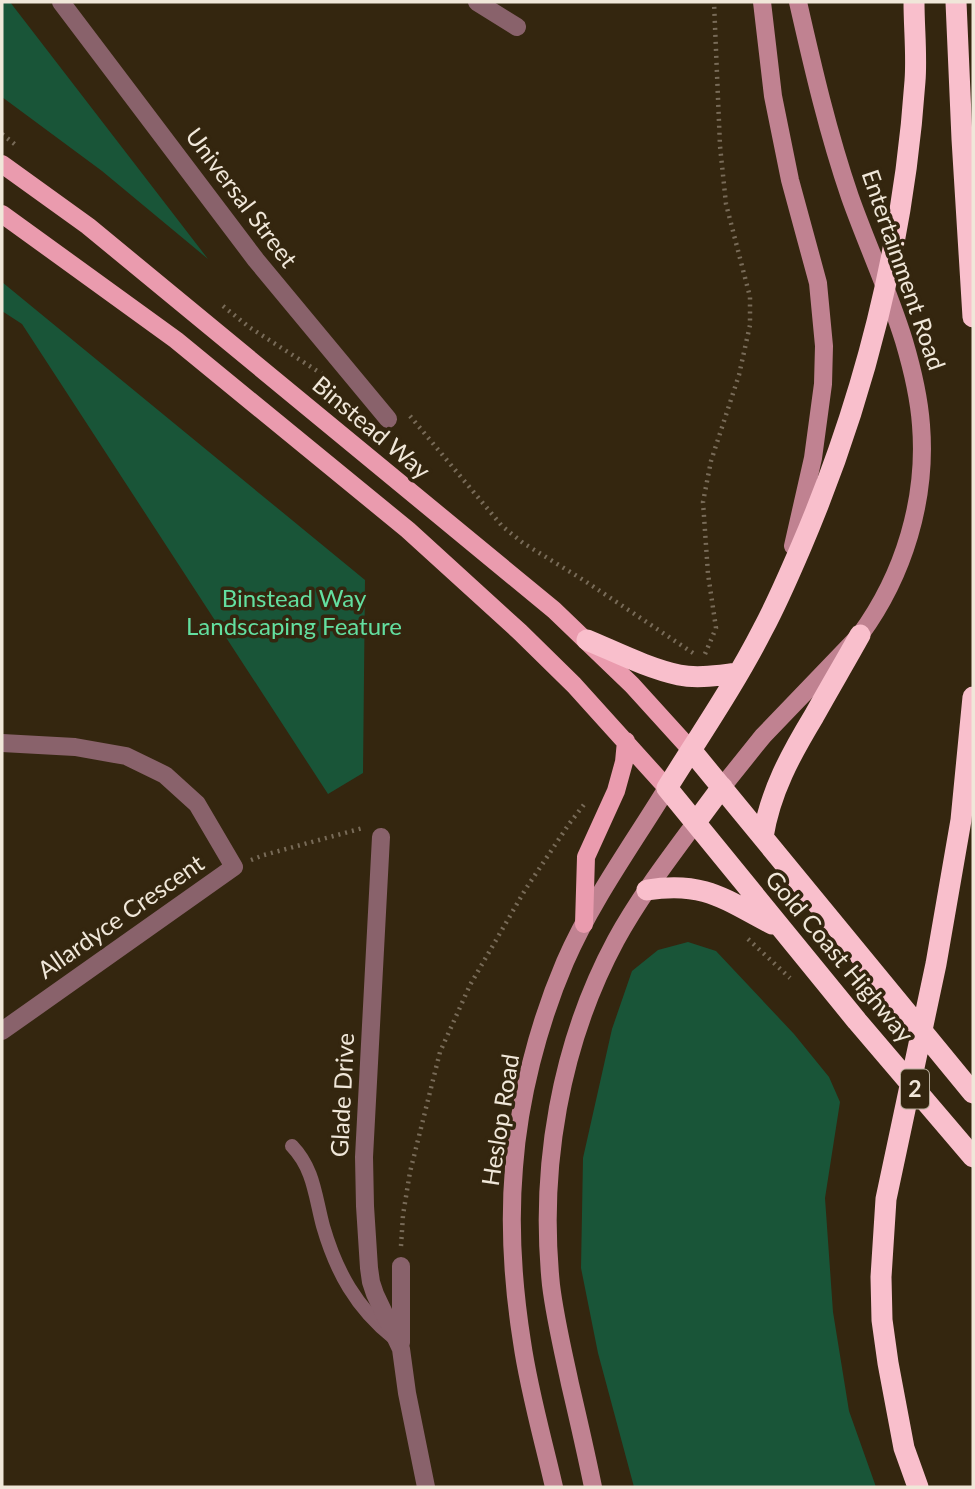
<svg xmlns="http://www.w3.org/2000/svg" width="975" height="1489" viewBox="0 0 975 1489" font-family="Lato,sans-serif">
  <style>
    .green { fill: #195538 }
    .lines { fill: none; stroke-linecap: round; stroke-linejoin: round }
    .path { stroke: #786b58; stroke-width: 4.5; stroke-dasharray: 2 5; stroke-linecap: butt }
    .lane { stroke: #89626b; stroke-width: 14 }
    .street { stroke: #89626b; stroke-width: 18 }
    .secondary { stroke: #c08291; stroke-width: 18 }
    .primary { stroke: #ea9bae; stroke-width: 18 }
    .highway { stroke: #f9bfcc; stroke-width: 21 }
    .labels { text-anchor: middle; stroke-width: 7; stroke-linejoin: round; paint-order: stroke }
    .shield { fill: #34260f; stroke: #b8ad9c; stroke-width: 2 }
    .shield-label { font-size: 23px; font-weight: bold; fill: #f0e7d9 }
    .street-label { font-size: 24px; fill: #f0e7d9; stroke: #34260f }
    .park-label { font-size: 24px; fill: #63dfa0; stroke: #34260f }
  </style>
  <rect width="100%" height="100%" fill="#34260f"/>
  <path class="green" d="M2,2H10L208,259L102,171L2,97Z
    M2,282L365,580L363,773L328,794L22,324L2,311Z
    M688,942L716,951L794,1034L829,1077L840,1102L825,1198L833,1312L849,1411L876,1487H634L598,1353L581,1268L583,1158L612,1029L632,971L658,950Z"/>
  <g class="lines">
    <path class="path" d="M2,134L17,146
      M223,306L249,327L322,374
      M410,416L502,526L523,543L585,581L693,653
      M705,654L716,628L708,574L703,502L711,461L739,375L750,325V297L726,204L720,146L714,2
      M251,860L264,855L363,828
      M748,939L790,978
      M401,1246L403,1215L410,1172L440,1052L470,985L525,890L569,824L586,802"/>
    <path class="lane" d="M292,1146C314,1169 315,1196 323,1226C336,1271 356,1308 394,1338"/>
    <path class="street" d="M61,2L256,260L388,419
      M477,2L517,27
      M2,743L75,747L126,756L165,775L197,804L234,867L2,1031
      M381,837L364,1157L365,1206L369,1268L371,1282L375,1294L401,1349L407,1393L426,1487
      M401,1266V1343"/>
    <path class="secondary" d="M762,2L773,96L790,180L818,283L824,346L823,384L813,458L793,546
      M722,787L763,736L860,635C904,575 927,499 921,425C919,397 912,368 904,341C889,292 867,245 850,197C828,133 813,68 798,2
      M554,1487C543,1439 529,1391 522,1342C513,1285 509,1225 514,1167C519,1099 538,1025 565,962C592,900 632,845 667,788
      M593,1487C586,1453 578,1418 570,1384C563,1351 555,1318 551,1285C539,1168 560,1044 616,940C639,898 668,860 696,822"/>
    <path class="primary" d="M2,164L88,226L554,610L632,685L691,750
      M2,214L176,340L408,530L520,632L574,685L667,788
      M584,924L586,857L616,791L624,762L626,741"/>
    <path class="highway" d="M914,2C914,28 917,55 915,81C904,241 864,400 801,547C789,575 777,603 763,629C735,684 700,735 667,788L857,1021L973,1157
      M956,2L962,139L973,317
      M587,640C616,652 647,668 679,675C698,679 720,675 739,673
      M691,750L973,1093
      M696,822L722,787
      M763,837C770,792 791,754 814,716C829,689 845,662 860,635
      M647,890C704,881 724,899 772,924
      M918,1487L904,1448L888,1363L882,1320L881,1277L886,1199L936,964L961,820L973,697"/>
  </g>
  <g class="labels">
    <rect class="shield" x="901" y="1069.5" width="28" height="39" rx="5"/>
    <g class="shield-label">
      <text x="915" y="1097">2</text>
    </g>
    <g class="street-label">
      <text transform="translate(241 198) rotate(53)" y="8">Universal Street</text>
      <text transform="translate(903 270) rotate(71)" y="8">Entertainment Road</text>
      <text transform="translate(371 428) rotate(40)" y="8">Binstead Way</text>
      <text transform="translate(121 917) rotate(-35)" y="8">Allardyce Crescent</text>
      <text transform="translate(839 957) rotate(50)" y="8">Gold Coast Highway</text>
      <text transform="translate(343 1095) rotate(-87)" y="8">Glade Drive</text>
      <text transform="translate(501 1120) rotate(-81)" y="8">Heslop Road</text>
    </g>
    <g class="park-label">
      <text x="294" y="607">Binstead Way<tspan x="294" dy="28">Landscaping Feature</tspan></text>
    </g>
  </g>
  <rect width="975" height="1489" fill="none" stroke="#f0e7d9" stroke-width="7"/>
</svg>
